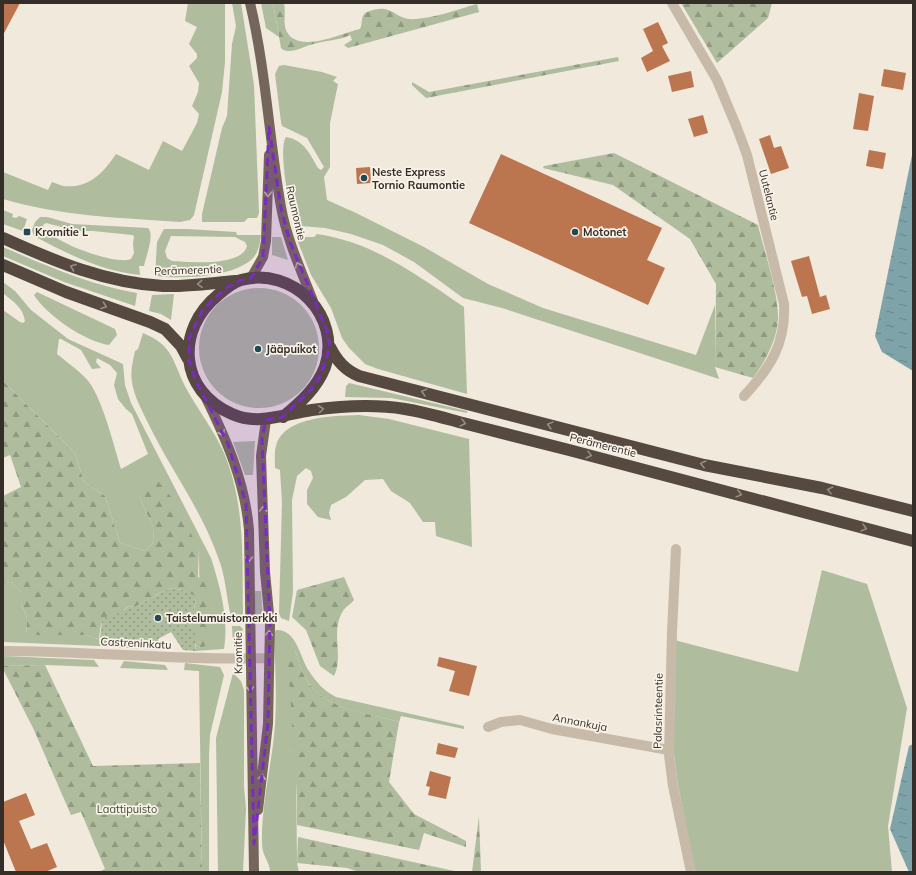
<svg xmlns="http://www.w3.org/2000/svg" width="916" height="875" viewBox="0 0 916 875" font-family="Mulish,sans-serif">
  <style>
    .grass { fill: #afbd9e; fill-rule: evenodd }
    .forest { fill: url(#forest-firs) }
    .park { fill: url(#park-dots) }
    .water { fill: url(#water-ripples) }
    .building { fill: #bb754f }
    .lines { fill: none; stroke-linecap: round; stroke-linejoin: round }
    .minor { stroke: #c7baa9; stroke-width: 10 }
    .major { stroke: #75665b; stroke-width: 10 }
    .highway { stroke: #554940; stroke-width: 12 }
    .oneway { stroke: #bdb3a9 }
    .oneway2 { stroke: #968d83 }
    .marked { fill: #7b2cbf; fill-opacity: 0.2; stroke: #7b2cbf; stroke-width: 3; stroke-dasharray: 8 5; stroke-linejoin: round }
    .poi-dot { fill: #224a52; stroke: #f8f2e8; stroke-width: 1.5 }
    .labels { text-anchor: middle; stroke-width: 3.5; stroke-linejoin: round; paint-order: stroke }
    .poi-label { font-size: 11px; font-weight: bold; fill: #352e28; stroke: #f8f2e8; text-anchor: start }
    .street-label { font-size: 11px; fill: #352e28; stroke: #f8f2e8 }
    .park-label { font-size: 11px; fill: #40512e; stroke: #f8f2e8 }
  </style>
  <defs>
    <pattern id="forest-firs" width="22" height="20" patternUnits="userSpaceOnUse"><rect width="22" height="20" fill="#afbd9e"/><path d="M5 1l3.5 6h-7zM16 11l3.5 6h-7z" fill="#8f9a81"/></pattern>
    <pattern id="park-dots" width="8" height="8" patternUnits="userSpaceOnUse"><rect width="8" height="8" fill="#afbd9e"/><path d="M2 2h.1M6 6h.1" fill="none" stroke="#8f9a81" stroke-width="1.8" stroke-linecap="round"/></pattern>
    <pattern id="water-ripples" width="26" height="14" patternUnits="userSpaceOnUse"><rect width="26" height="14" fill="#7ea4aa"/><path d="M2 4q2-2 4 0t4 0M15 11q2-2 4 0t4 0" fill="none" stroke="#68868a"/></pattern>
  </defs>
  <rect width="100%" height="100%" fill="#f0e9dc"/>
  <path class="grass" d="M188,3H225V62L222,92L194,215L190,220L180,222C121,218 60,216 3,199V172L48,190L52,182C56,183 59,185 63,186C89,189 103,173 116,154L149,170L163,141L182,151L197,123L199,114L192,106L198,92L199,83L189,66L197,58V54L189,44L197,27L185,21Z
    M232,3H241L254,85L259,213L257,218H248L244,222H202V214L222,128L227,116L232,44L236,26Z
    M261,3H273L279,37L266,28Z
    M284,65L322,72L337,77L333,81L338,84L330,123V167L324,177L327,200L356,213L424,247L488,284L543,308L696,355L715,305V367L719,379L502,308L463,298L414,262L383,245L351,234L325,228L300,226L299,220H293C289,205 278,149 286,137C304,140 310,154 318,168L321,170L324,167L307,138L282,126L281,122L275,74L279,66Z
    M3,210L13,214L12,217L16,218L19,216L27,219L23,231L3,224Z
    M40,217H47L72,224L148,228C155,235 146,256 144,266H139L140,275C101,271 68,254 34,236L32,230L35,222ZM46,223L77,231H93L132,235L134,236L133,244L134,253L131,259C115,266 46,240 43,225Z
    M164,229H187L236,232L237,235H261C260,244 258,254 251,260C229,278 182,279 155,276L157,242ZM171,236L235,237L245,242L247,246C242,267 189,262 172,261L167,258L165,251Z
    M317,234C374,242 418,276 464,307L467,394L378,369L365,364L349,348L342,338L331,308L311,275L296,237H314Z
    M272,237H281L288,260L272,255Z
    M3,247C47,266 90,285 137,293L135,306L64,282L3,256Z
    M3,282L15,291L31,310L68,339L123,364L125,385L131,403L211,558C220,586 229,619 224,649L195,651L196,645L200,648L199,549L139,496L153,527L154,542L145,551L120,543L105,496L84,482L75,453L3,381V310L20,322L23,323L25,321C23,307 13,302 3,293ZM59,339H61L81,350L92,369L101,368L96,362L97,358L110,365L117,373L114,385L118,399L126,409L132,414L148,454L121,469C114,446 103,401 89,382C80,371 68,363 57,354Z
    M199 348a60 60 0 1 1 120 0a60 60 0 1 1-120 0Z
    M37,292L115,329L117,335L109,345C86,342 46,315 34,295Z
    M174,294L171,320L161,314L149,311L152,295Z
    M143,333C174,346 172,361 186,388C198,410 214,430 224,453C246,506 242,560 243,615L241,617H231C226,596 226,577 218,557C201,509 169,467 147,421C141,408 134,396 132,382C130,371 133,361 135,351L138,349Z
    M349,383L467,411V413L391,398L345,397L346,386Z
    M359,415L389,419L469,439L472,547L436,536L435,522H423L410,503L391,491L383,479L365,480L346,497L331,505L329,513L331,520L318,517L307,504V490L313,478L311,471L306,468L297,476L292,500L293,592L289,621L281,618L279,613L282,503L280,470L275,468C275,461 274,452 276,446C284,416 334,416 359,415Z
    M255,441L253,475H245L233,442Z
    M822,570L867,584L907,708L888,826L892,872H695L678,785L672,739L674,640L798,672Z
    M11,582L21,592V603L27,618L26,635H83L99,639V646L3,642V583Z
    M255,591H261L263,620L254,619Z
    M232,626H240L243,629L240,639L233,645Z
    M276,630C297,629 300,658 309,671C316,682 324,691 336,697L464,726V729L401,716L399,722C367,713 324,710 306,679C301,671 298,660 295,650L297,863L299,872H270C270,862 262,856 262,844C261,804 272,765 275,725C277,694 275,663 274,633Z
    M3,656L94,660L99,667L45,665L3,666Z
    M124,661L165,665L168,670L120,668Z
    M185,663L220,667L224,675L210,735L209,754V872H202L199,671L184,670Z
    M233,673L241,681L244,690V787L246,809L243,872H218L216,738Z"/>
  <path class="forest" d="M273,3H284C286,12 283,22 286,30C297,56 344,32 360,29C363,23 360,15 367,12C394,1 393,21 416,19C437,17 457,10 477,4L479,12L348,48L344,45L352,40L350,35C338,41 324,40 310,45C303,47 297,51 289,51C286,51 284,51 281,48Z
    M681,3H772L768,18L717,63Z
    M618,57L619,61L426,98L412,85V82L429,92Z
    M614,153L758,225C764,251 779,294 778,319C777,340 765,362 753,378L715,367L716,284L690,239L613,185L543,168L544,166Z
    M3,381L75,453L84,482L105,496L120,543L145,551L154,542L153,527L139,496L146,482L157,480L172,498L199,549L198,577L207,585L214,622L207,645L200,648L196,645V637L190,626L196,600L184,590L169,588L135,607L129,606C126,607 125,610 122,611C101,621 102,615 99,639L83,635H26L27,618L21,603V592L11,582L3,583V496L21,487L10,455L3,458Z
    M344,577L354,600C351,604 345,607 343,611C330,631 344,656 334,676L320,666L306,630L292,617L297,590Z
    M287,646L295,650C298,660 301,671 306,679C324,710 368,713 399,722L389,782L414,814L466,841V847L424,833L419,850L297,825V797Z
    M45,665L93,766L200,763L202,872H98L105,869L81,812L71,815L34,730L3,669V666Z
    M479,816L481,872H472Z
    M298,837L459,872H359L347,868L297,863Z"/>
  <path class="park" d="M169,588L184,590L195,596L196,600L190,626L197,632L195,651L183,650L171,632L158,639L160,650L99,646L102,621L105,617L124,610L129,606L135,607Z"/>
  <path class="water" d="M913,150V371L882,352L875,336Z
    M913,744V872H909L890,829L909,746Z"/>
  <path class="building" d="M3,3H20L3,35Z
    M658,22L668,43L662,46L670,61L647,72L641,58L653,51L643,29Z
    M884,69L906,73L903,90L881,86Z
    M691,71L694,87L672,92L668,76Z
    M859,93L874,96L868,131L853,129Z
    M703,115L708,133L694,137L688,119Z
    M770,135L774,148L781,146L789,168L771,174L759,139Z
    M869,150L886,153L883,169L866,166Z
    M501,154L662,228L647,260L665,268L648,305L469,223Z
    M370,167L371,183L357,184L356,168Z
    M809,256L820,297L826,295L830,309L812,314L807,296L802,297L791,261Z
    M439,657L477,666L469,696L449,691L455,671L437,666Z
    M438,743L458,748L455,758L436,754Z
    M430,771L451,777L446,799L428,795L430,787L426,786Z
    M26,793L35,815L19,821L31,849L47,843L57,867L45,872H16L3,840V802Z"/>
  <g class="lines">
    <path class="minor" d="M672,3L717,80L737,128L747,155L784,304C786,344 770,368 744,396
      M676,549L672,632L669,755L673,786L691,872
      M3,651C92,651 180,661 268,658
      M488,727L501,722L520,720L552,729L669,750"/>
    <path class="major" d="M250,3C266,70 269,139 281,207C287,240 301,270 313,301
      M251,278L263,257L266,241L269,155
      M206,398C227,441 245,482 249,530L254,872
      M258,810L268,724L270,624L265,572L261,456L266,420"/>
    <path class="highway" d="M3,238C54,261 106,283 163,286C187,287 212,283 236,281
      M3,265L66,292L150,322L165,329L181,346L188,359
      M330,347C337,361 345,370 359,376L704,465L822,488L913,511
      M283,417C300,403 317,388 325,367C342,316 293,266 241,280C233,282 225,289 218,295C175,330 179,391 232,414C259,426 284,414 312,410C342,406 374,404 405,409C424,412 444,418 463,423C499,432 534,441 569,450C684,480 799,510 913,541"/>
  </g>
  <defs><path id="oneway-chevron" d="M-2-3.5L2.5 0L-2 3.5" fill="none" stroke-width="1.6" stroke-linecap="round" stroke-linejoin="round"/></defs>
  <g class="oneway">
    <use href="#oneway-chevron" transform="translate(268 194) rotate(92)"/>
    <use href="#oneway-chevron" transform="translate(298 265) rotate(-111)"/>
    <use href="#oneway-chevron" transform="translate(222 433) rotate(64)"/>
    <use href="#oneway-chevron" transform="translate(263 509) rotate(-92)"/>
    <use href="#oneway-chevron" transform="translate(249 559) rotate(89)"/>
    <use href="#oneway-chevron" transform="translate(269 633) rotate(-88)"/>
    <use href="#oneway-chevron" transform="translate(250 689) rotate(89)"/>
    <use href="#oneway-chevron" transform="translate(262 777) rotate(-83)"/>
  </g>
  <g class="oneway2">
    <use href="#oneway-chevron" transform="translate(73 267) rotate(-159)"/>
    <use href="#oneway-chevron" transform="translate(200 284) rotate(176)"/>
    <use href="#oneway-chevron" transform="translate(104 306) rotate(20)"/>
    <use href="#oneway-chevron" transform="translate(424 392) rotate(-165)"/>
    <use href="#oneway-chevron" transform="translate(321 409) rotate(-7)"/>
    <use href="#oneway-chevron" transform="translate(463 423) rotate(14)"/>
    <use href="#oneway-chevron" transform="translate(550 425) rotate(-165)"/>
    <use href="#oneway-chevron" transform="translate(589 455) rotate(14)"/>
    <use href="#oneway-chevron" transform="translate(703 464) rotate(-167)"/>
    <use href="#oneway-chevron" transform="translate(830 490) rotate(-166)"/>
    <use href="#oneway-chevron" transform="translate(739 494) rotate(15)"/>
    <use href="#oneway-chevron" transform="translate(864 528) rotate(15)"/>
  </g>
  <path class="marked" d="M269,127L281,208L290,242L327,330L330,347L320,377L311,390L283,417L266,420L262,438L270,624L268,724L254,844L246,504L228,444L195,379L189,360V338L203,309L226,288L239,281L251,278L263,257Z"/>
  <g class="poi-dot">
    <circle cx="364" cy="178" r="4"/>
    <rect x="23" y="228" width="8" height="8" rx="2"/>
    <circle cx="575" cy="232" r="4"/>
    <circle cx="258" cy="349" r="4"/>
    <circle cx="158" cy="618" r="4"/>
  </g>
  <g class="labels">
    <g class="poi-label">
      <text x="372" y="176">Neste Express<tspan x="372" dy="13">Tornio Raumontie</tspan></text>
      <text x="35" y="236">Kromitie L</text>
      <text x="583" y="236">Motonet</text>
      <text x="266" y="353">Jääpuikot</text>
      <text x="166" y="622">Taistelumuistomerkki</text>
    </g>
    <g class="street-label">
      <text transform="translate(769 195) rotate(76)" y="4">Uutelantie</text>
      <text transform="translate(296 213) rotate(77)" y="4">Raumontie</text>
      <text transform="translate(188 270) rotate(-2)" y="4">Perämerentie</text>
      <text transform="translate(603 445) rotate(14)" y="4">Perämerentie</text>
      <text transform="translate(136 643) rotate(3)" y="4">Castreninkatu</text>
      <text transform="translate(238 653) rotate(-91)" y="4">Kromitie</text>
      <text transform="translate(658 711) rotate(-89)" y="4">Palasrinteentie</text>
      <text transform="translate(580 722) rotate(11)" y="4">Annankuja</text>
    </g>
    <g class="park-label">
      <text x="127" y="813">Laattipuisto</text>
    </g>
  </g>
  <rect width="916" height="875" fill="none" stroke="#352e28" stroke-width="8"/>
</svg>
